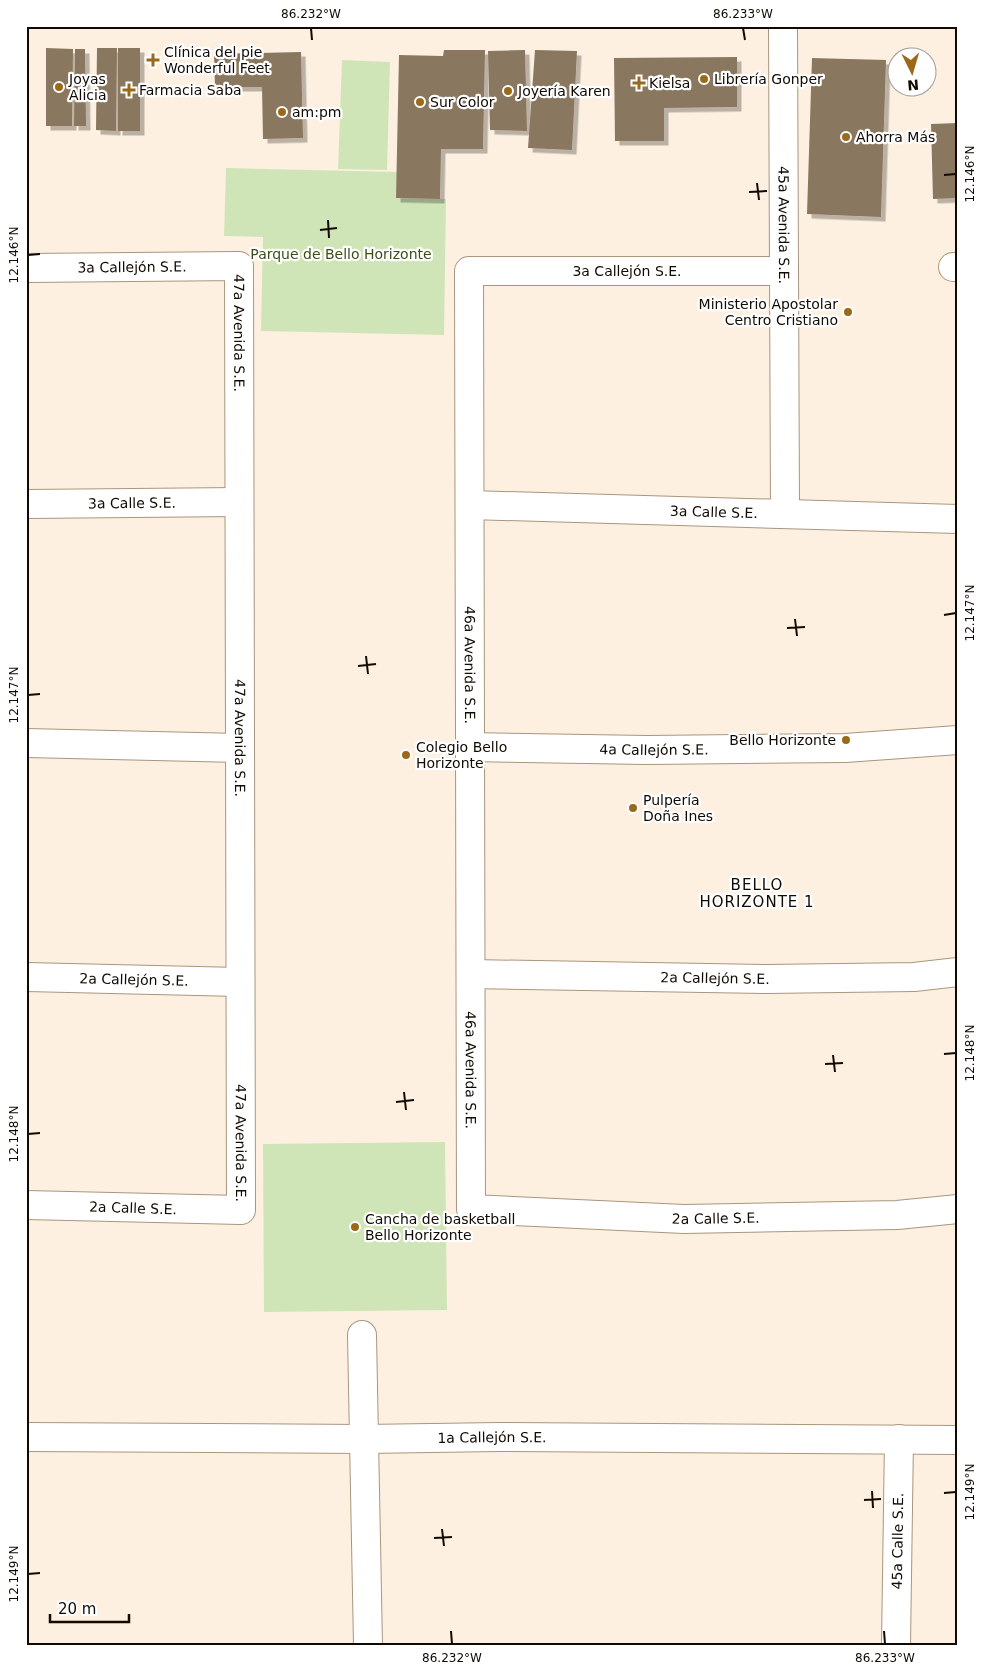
<svg xmlns="http://www.w3.org/2000/svg" width="984" height="1671" viewBox="0 0 984 1671" font-family="'DejaVu Sans',sans-serif">
  <style>
    .green { fill: #d0e5b7 }
    .building { fill: #8a775f; filter: url(#shadow) }
    .lines { fill: none; stroke-linecap: round; stroke-linejoin: round }
    .minor-casing { stroke: #a9967d; stroke-width: 30 }
    .minor { stroke: #fff; stroke-width: 28 }
    .ticks { fill: none; stroke: #110a03; stroke-width: 2 }
    .poi-dot { fill: #996a1a; stroke: #fff; stroke-width: 2 }
    .labels { text-anchor: middle; stroke-width: 4.5; stroke-linejoin: round; paint-order: stroke }
    .poi-label { font-size: 14px; fill: #110a03; stroke: #fff; text-anchor: start }
    .street-label { font-size: 14px; fill: #110a03; stroke: #fff }
    .park-label { font-size: 14px; fill: #3a4f17; stroke: #fff }
    .neighbourhood-label { font-size: 15px; letter-spacing: 1px; fill: #110a03; stroke: #fff }
    .neatline { fill: none; stroke: #110a03; stroke-width: 2 }
    .ticks-label { font-size: 12px; text-anchor: middle; fill: #110a03 }
  </style>
  <defs>
    <filter id="shadow"><feDropShadow dx="4.5" dy="4.5" stdDeviation="0" flood-color="#0004"/></filter>
  </defs>
  <rect width="100%" height="100%" fill="#fdf0e0"/>
  <path class="green" d="M342,60L390,62L387,170L338,169Z
    M226,168L397,172L396,198L446,199L444,335L261,331L263,237L224,236Z
    M445,1142L447,1310L264,1312L263,1144Z"/>
  <path class="building" d="M46,48L73,49L72,126H46Z
    M97,48H117L116,131L96,130Z
    M118,48H140V131H118Z
    M75,49H85L86,126H74Z
    M444,50H485L483,149H441L440,199L396,198L399,55L443,56Z
    M525,50L527,131L490,130L488,51Z
    M535,50L577,51L572,150L528,148Z
    M301,52L303,138L263,139L262,87H215L214,54Z
    M737,57V107L664,108V141H615L614,58Z
    M812,58L886,60L881,217L807,214Z
    M958,123V198L933,199L931,124Z"/>
  <g class="lines">
    <defs>
      <g id="minor">
        <path id="s1" d="M783,26L785,514"/>
        <path d="M953,267H958"/>
        <path id="s2" d="M26,268L239,266L241,1210L26,1205"/>
        <path id="s3" d="M784,271H469L471,1209L684,1219L897,1215L958,1209"/>
        <path id="s4" d="M26,504L239,502"/>
        <path id="s5" d="M470,505L958,519"/>
        <path d="M26,743L240,748"/>
        <path id="s6" d="M470,747L647,750L845,748L958,740"/>
        <path id="s7" d="M471,974L767,979L914,977L958,972"/>
        <path id="s8" d="M26,977L240,982"/>
        <path d="M362,1335L368,1645"/>
        <path id="s9" d="M26,1437L364,1439L498,1437L958,1440"/>
        <path id="s10" d="M896,1645L899,1439"/>
      </g>
    </defs>
    <use href="#minor" class="minor-casing"/>
    <use href="#minor" class="minor"/>
  </g>
  <path class="ticks" d="M311,28L312,40M743,28L745,40M944,175L956,174M757,183L759,200M749,192L767,191M328,220L329,238M320,230L337,228M28,255L40,254M944,615L956,613M795,619L797,636M787,628L805,627M366,656L368,674M358,666L376,664M28,695L40,694M944,1054L956,1053M833,1055L835,1072M825,1064L843,1063M404,1092L406,1110M396,1102L414,1100M28,1134L40,1133M872,1491L873,1508M944,1493L956,1492M864,1500L881,1499M442,1529L444,1546M434,1538L452,1537M28,1574L40,1573M451,1631L452,1644M884,1631L885,1644"/>
  <g class="poi-dot">
    <path d="M150.5 52.5h5v5h5v5h-5v5h-5v-5h-5v-5h5z"/>
    <circle cx="704" cy="79" r="5"/>
    <path d="M636.5 75.5h5v5h5v5h-5v5h-5v-5h-5v-5h5z"/>
    <circle cx="59" cy="87" r="5"/>
    <path d="M126.5 82.5h5v5h5v5h-5v5h-5v-5h-5v-5h5z"/>
    <circle cx="508" cy="91" r="5"/>
    <circle cx="420" cy="102" r="5"/>
    <circle cx="282" cy="112" r="5"/>
    <circle cx="846" cy="137" r="5"/>
    <circle cx="848" cy="312" r="5"/>
    <circle cx="846" cy="740" r="5"/>
    <circle cx="406" cy="755" r="5"/>
    <circle cx="633" cy="808" r="5"/>
    <circle cx="355" cy="1227" r="5"/>
  </g>
  <g class="labels">
    <g class="poi-label">
      <text x="164" y="57">Clínica del pie<tspan x="164" dy="16">Wonderful Feet</tspan></text>
      <text x="69" y="84">Joyas<tspan x="69" dy="16">Alicia</tspan></text>
      <text x="714" y="84">Librería Gonper</text>
      <text x="649" y="88">Kielsa</text>
      <text x="139" y="95">Farmacia Saba</text>
      <text x="518" y="96">Joyería Karen</text>
      <text x="430" y="107">Sur Color</text>
      <text x="292" y="117">am:pm</text>
      <text x="856" y="142">Ahorra Más</text>
      <text x="838" y="309" text-anchor="end">Ministerio Apostolar<tspan x="838" dy="16">Centro Cristiano</tspan></text>
      <text x="836" y="745" text-anchor="end">Bello Horizonte</text>
      <text x="416" y="752">Colegio Bello<tspan x="416" dy="16">Horizonte</tspan></text>
      <text x="643" y="805">Pulpería<tspan x="643" dy="16">Doña Ines</tspan></text>
      <text x="365" y="1224">Cancha de basketball<tspan x="365" dy="16">Bello Horizonte</tspan></text>
    </g>
    <g class="street-label">
      <text dy="5" stroke="none"><textPath href="#s1" startOffset="199">45a Avenida S.E.</textPath></text>
      <text dy="5" stroke="none"><textPath href="#s2" startOffset="106">3a Callejón S.E.</textPath></text>
      <text x="627" y="276">3a Callejón S.E.</text>
      <text dy="5" stroke="none"><textPath href="#s2" startOffset="280">47a Avenida S.E.</textPath></text>
      <text dy="5" stroke="none"><textPath href="#s4" startOffset="106">3a Calle S.E.</textPath></text>
      <text dy="5" stroke="none"><textPath href="#s5" startOffset="244">3a Calle S.E.</textPath></text>
      <text dy="5" stroke="none"><textPath href="#s3" startOffset="709">46a Avenida S.E.</textPath></text>
      <text dy="5" stroke="none"><textPath href="#s2" startOffset="685">47a Avenida S.E.</textPath></text>
      <text dy="5" stroke="none"><textPath href="#s6" startOffset="184">4a Callejón S.E.</textPath></text>
      <text dy="5" stroke="none"><textPath href="#s7" startOffset="244">2a Callejón S.E.</textPath></text>
      <text dy="5" stroke="none"><textPath href="#s8" startOffset="108">2a Callejón S.E.</textPath></text>
      <text dy="5" stroke="none"><textPath href="#s3" startOffset="1114">46a Avenida S.E.</textPath></text>
      <text dy="5" stroke="none"><textPath href="#s2" startOffset="1090">47a Avenida S.E.</textPath></text>
      <text transform="translate(133 1208) rotate(2)" y="5">2a Calle S.E.</text>
      <text dy="5" stroke="none"><textPath href="#s3" startOffset="1498">2a Calle S.E.</textPath></text>
      <text dy="5" stroke="none"><textPath href="#s9" startOffset="466">1a Callejón S.E.</textPath></text>
      <text dy="5" stroke="none"><textPath href="#s10" startOffset="104">45a Calle S.E.</textPath></text>
    </g>
    <g class="park-label">
      <text x="341" y="259">Parque de Bello Horizonte</text>
    </g>
    <g class="neighbourhood-label">
      <text x="757" y="890">BELLO<tspan x="757" dy="17">HORIZONTE 1</tspan></text>
    </g>
  </g>
  <rect width="984" height="1671" fill="none" stroke="#ffffff" stroke-width="55"/>
  <g transform="translate(912 72) rotate(175)"><circle r="24" fill="#ffffff" stroke="#a09d9a"/>
  <path d="M0-4L9 19L0 12L-9 19Z" fill="#996a1a"/>
  <text y="-8" font-size="14" font-weight="bold" text-anchor="middle" fill="#110a03">N</text>
  </g>
  <path d="M50 1614v8h79v-8" fill="none" stroke="#110a03" stroke-width="2.5"/>
  <text x="58" y="1614" font-size="15" fill="#110a03" stroke="#ffffff" stroke-width="4" paint-order="stroke">20 m</text>
  <rect x="28" y="28" width="928" height="1616" class="neatline"/>
  <g class="ticks-label">
    <text x="311" y="18">86.232°W</text>
    <text x="743" y="18">86.233°W</text>
    <text transform="translate(970 174) rotate(-90)" y="4">12.146°N</text>
    <text transform="translate(14 255) rotate(-90)" y="4">12.146°N</text>
    <text transform="translate(970 613) rotate(-90)" y="4">12.147°N</text>
    <text transform="translate(14 695) rotate(-90)" y="4">12.147°N</text>
    <text transform="translate(970 1053) rotate(-90)" y="4">12.148°N</text>
    <text transform="translate(14 1134) rotate(-90)" y="4">12.148°N</text>
    <text transform="translate(970 1492) rotate(-90)" y="4">12.149°N</text>
    <text transform="translate(14 1574) rotate(-90)" y="4">12.149°N</text>
    <text x="452" y="1662">86.232°W</text>
    <text x="885" y="1662">86.233°W</text>
  </g>
</svg>
